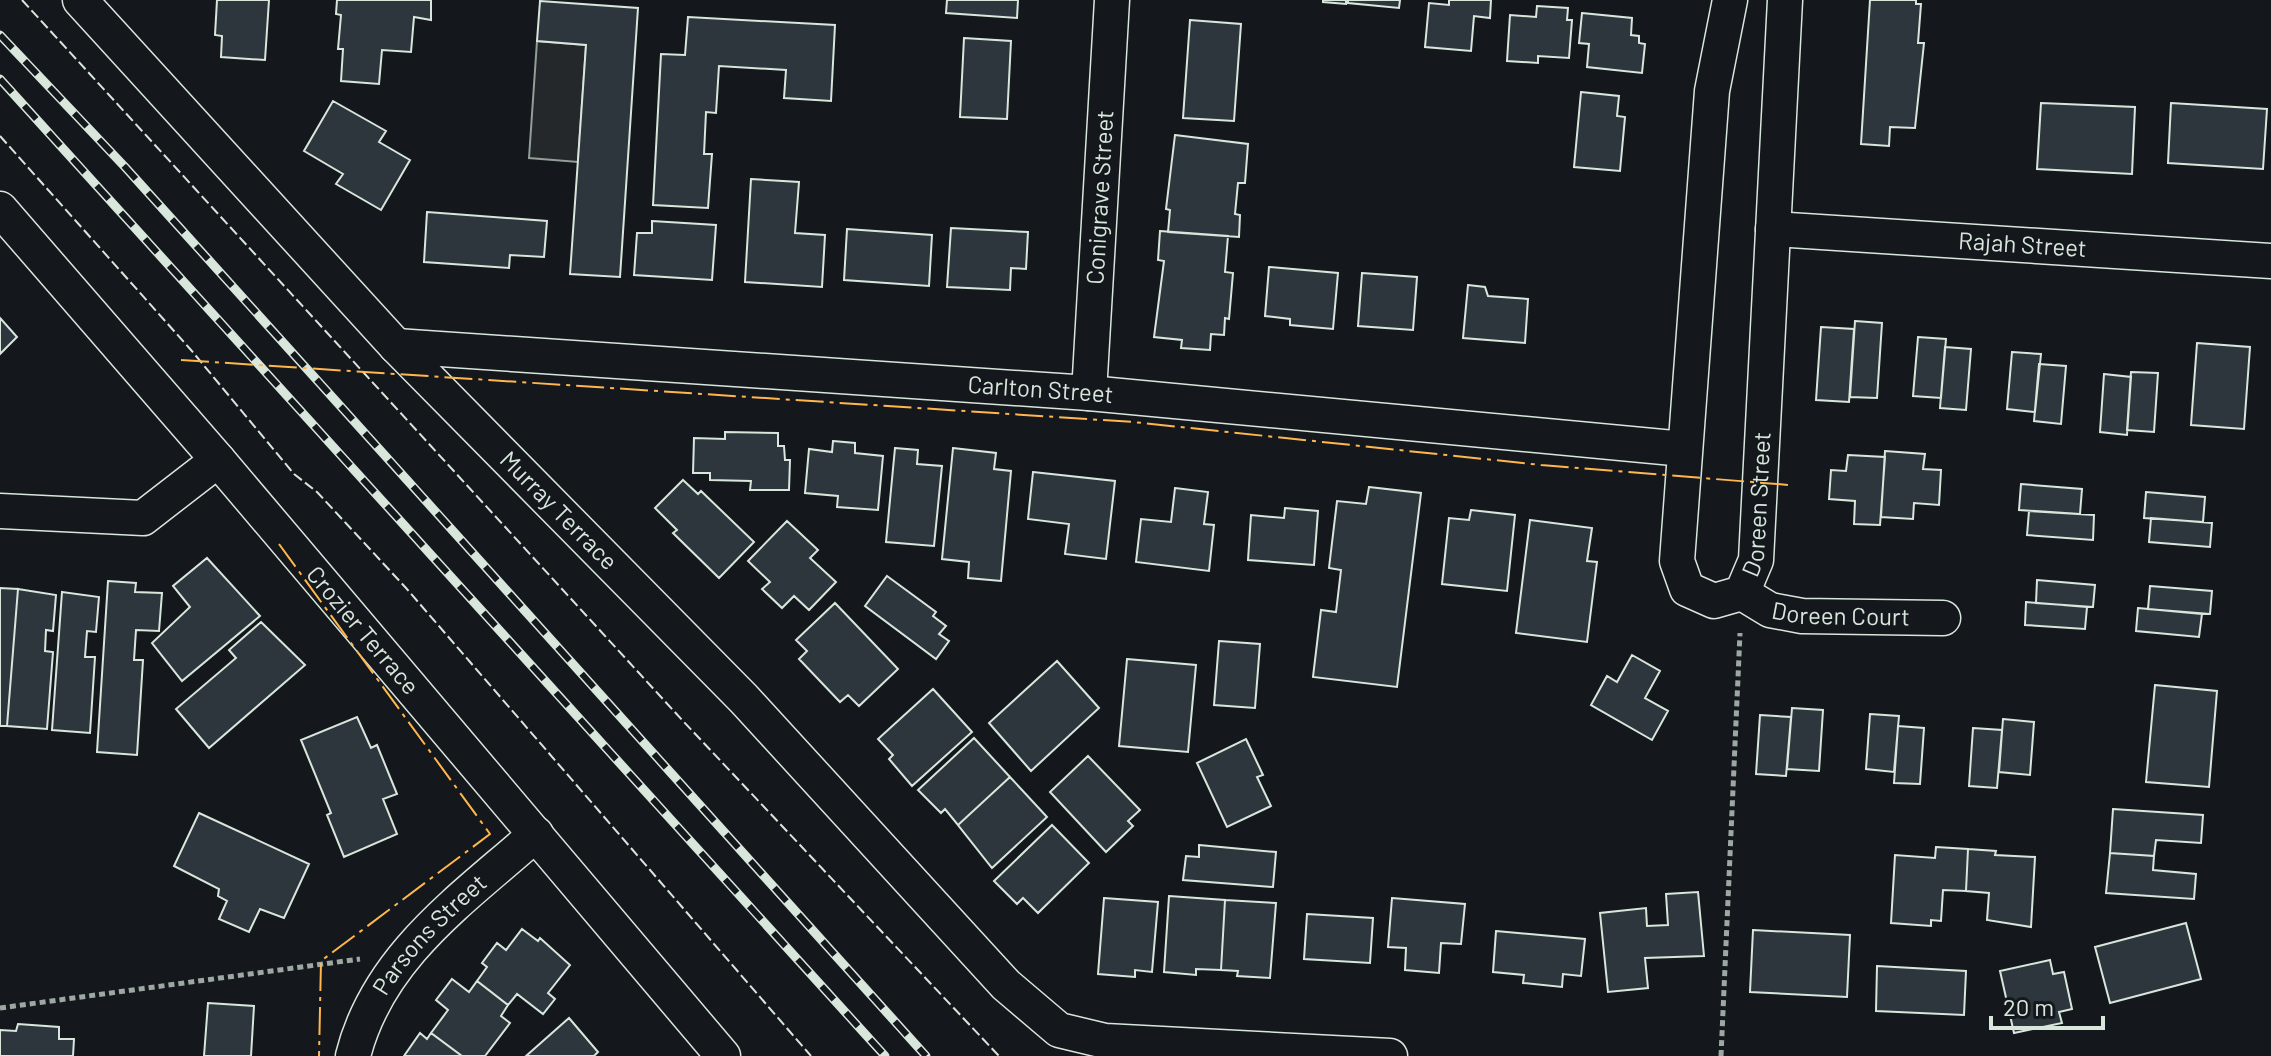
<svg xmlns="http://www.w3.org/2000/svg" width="2271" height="1056" viewBox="0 0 2271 1056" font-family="Barlow,sans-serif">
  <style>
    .parking { fill: #24282b; stroke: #939e99; stroke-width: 2 }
    .building { fill: #2c363c; stroke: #d8e6dc; stroke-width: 2 }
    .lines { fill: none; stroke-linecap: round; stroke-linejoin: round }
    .street-casing { stroke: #d8e6dc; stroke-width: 37 }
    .path { stroke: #9da8a2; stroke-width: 5; stroke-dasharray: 6 4; stroke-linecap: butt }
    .street { stroke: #14181c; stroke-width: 34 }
    .rail-casing { stroke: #d8e6dc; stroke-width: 9 }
    .rail { stroke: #14181c; stroke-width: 6; stroke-dasharray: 18; stroke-linecap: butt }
    .fence { stroke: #d8e6dc; stroke-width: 2; stroke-dasharray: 10 4; stroke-linecap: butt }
    .power { stroke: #ffb74d; stroke-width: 2; stroke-dasharray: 28 6 4 6; stroke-linecap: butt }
    .labels { text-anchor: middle; stroke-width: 6; stroke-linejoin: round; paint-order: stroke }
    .street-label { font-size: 24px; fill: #d8e6dc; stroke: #14181c }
  </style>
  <rect width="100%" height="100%" fill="#14181c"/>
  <path class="parking" d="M537,41L586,45L578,162L529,158Z"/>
  <path class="building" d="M217,0H269L265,60L221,57L222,36L215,35Z
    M337,0H431V20L414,17L411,52L382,50L379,84L341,81L343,49H338L341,15L336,14Z
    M947,0H1018L1017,18L946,13Z
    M1323,0H1346V4L1323,2Z
    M1348,0H1400L1399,8L1348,3Z
    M1449,0H1491L1490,18L1474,16L1471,51L1425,47L1429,3L1449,5Z
    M1870,0H1916V4H1921L1918,43H1924L1915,128L1890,127L1889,146L1861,144Z
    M540,1L638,8L620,277L570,274L586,45L537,41Z
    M1537,6L1568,8L1567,20H1572L1569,58L1538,56V63L1507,61L1510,15L1536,17Z
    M1582,13L1632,18L1631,35L1639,36V43L1645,44L1642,73L1587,67L1589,44L1579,43Z
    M688,17L835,25L831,101L784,98L786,70L719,66L716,113L706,112L704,154H712L708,208L653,205L661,54L685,55Z
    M1190,20L1241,24L1234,121L1183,118Z
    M964,38L1011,41L1007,119L960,117Z
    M1581,92L1619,96L1617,116L1625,117L1620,171L1574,167Z
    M333,101L386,131L379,142L410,160L381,210L336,184L343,174L304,151Z
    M2041,103L2135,107L2132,174L2037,169Z
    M2171,103L2267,109L2263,169L2168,163Z
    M1175,135L1248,144L1245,183H1238L1235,214L1240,215L1239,237L1168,232L1170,210L1166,209Z
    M751,179L799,182L795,233L825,235L822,287L745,282Z
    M427,212L547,221L544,257L510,255L509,268L424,262Z
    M652,221L716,225L712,280L634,275L637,233H652Z
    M951,228L1028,232L1026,269L1011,268L1010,290L947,287Z
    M847,229L932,235L929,286L844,280Z
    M1160,231L1228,236L1225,272L1233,273L1229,319L1225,318L1224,335L1211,334L1210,350L1181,348L1182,340L1154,337L1164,261L1158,260Z
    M1269,267L1338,273L1333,329L1290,325V319L1265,316Z
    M1362,273L1417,277L1413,330L1358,326Z
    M1468,285L1485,287L1488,296L1528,299L1525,343L1463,338Z
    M0,318L17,337L0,354Z
    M1855,321L1882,323L1877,398L1850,397Z
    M1821,327L1854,329L1849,402L1816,400Z
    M1918,337L1946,339L1941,398L1913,396Z
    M2197,343L2250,347L2244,429L2191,425Z
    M1945,347L1971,349L1966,410L1940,408Z
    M2012,352L2041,354L2035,412L2007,409Z
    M2039,364L2066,366L2061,424L2034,421Z
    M2131,372L2158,373L2154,432L2127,430Z
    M2104,374L2131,377L2127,435L2100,432Z
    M725,432L778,433V446H784L785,460H790L789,490H750L751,481L710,480V473H693L694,438L725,439Z
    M833,441L855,443V453L883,456L878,510L837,507L838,496L805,493L809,449L832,452Z
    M895,448L918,450L917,464L942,466L934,546L886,542Z
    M953,448L996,453L994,469L1011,471L1001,581L968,578L969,562L942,559Z
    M1885,451L1925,454L1923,469L1941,470L1939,505L1914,503L1913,519L1881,517Z
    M1848,455L1885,457L1880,525L1854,524L1855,501L1829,499L1831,470L1846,471Z
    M1033,472L1115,481L1106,559L1065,554L1069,524L1028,519Z
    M683,480L698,494L701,491L754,542L719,578L673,533L677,530L655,508Z
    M2021,484L2082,489L2080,514L2019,510Z
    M1369,487L1421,493L1397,687L1313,677L1321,610L1336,612L1341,570L1329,568L1337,501L1366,504Z
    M1175,488L1208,492L1204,524L1214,525L1209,571L1136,562L1141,519L1171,522Z
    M2146,492L2205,497L2203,522L2144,518Z
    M1285,508L1318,511L1314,565L1248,560L1251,515L1284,518Z
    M1471,510L1515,515L1507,591L1442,584L1449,518L1469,520Z
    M2029,511L2094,515L2093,540L2027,535Z
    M2151,518L2212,523L2210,547L2149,542Z
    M1530,520L1592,528L1587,561L1597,562L1587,642L1516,633Z
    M787,521L818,550L810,558L836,582L809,610L794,596L782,608L762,589L770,582L748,561Z
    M207,558L260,616L182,681L152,643L190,607L173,586Z
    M887,576L936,612L933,616L946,626L939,634L949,641L936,659L865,606Z
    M2037,580L2095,585L2093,607L2036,603Z
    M108,581L136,583L135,592L162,593L159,631L136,630L134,660H143L137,755L97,752Z
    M2150,586L2212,591L2210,614L2148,609Z
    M0,588L18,589L7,726H0Z
    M18,589L56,595L53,631L46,630L45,651L53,652L47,729L7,726Z
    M62,592L99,597L96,632L87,631L85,657H95L90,733L52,730Z
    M2026,602L2087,607L2085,629L2025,625Z
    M835,603L898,669L859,706L848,695L840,702L799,659L807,651L796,640Z
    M2138,608L2202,614L2199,637L2136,631Z
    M261,622L305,665L209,748L176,709L236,658L229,650Z
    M1219,641L1260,644L1255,708L1214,705Z
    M1632,655L1660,671L1645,698L1668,711L1652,740L1591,705L1607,676L1617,682Z
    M1127,659L1196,665L1188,752L1119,746Z
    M1057,661L1099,708L1031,771L989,723Z
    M2155,685L2217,691L2209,787L2146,782Z
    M933,689L972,732L912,786L889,759L893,755L878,739Z
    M1792,708L1823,710L1819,771L1787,769Z
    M1870,714L1899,716L1894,772L1866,769Z
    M1760,715L1791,717L1786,776L1756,774Z
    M357,717L371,748L377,745L397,794L383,799L397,834L344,857L327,815L331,813L301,740Z
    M2003,719L2034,722L2030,775L1999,772Z
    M1898,726L1924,728L1920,784L1894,783Z
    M1973,728L2002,730L1997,788L1969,786Z
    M974,738L1010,777L958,825L945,809L941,813L918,790Z
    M1246,739L1263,775L1257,777L1271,806L1227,827L1197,763Z
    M1088,756L1140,810L1128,821L1133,826L1106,852L1050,792Z
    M1010,777L1047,817L992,868L958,825Z
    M2113,809L2203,815L2201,843L2156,840L2154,856L2110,853Z
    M199,813L309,864L284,918L260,909L249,932L219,919L227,901L218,896L219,889L174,866Z
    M1052,825L1089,863L1038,913L1023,898L1017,904L994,881Z
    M1199,845L1276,852L1273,887L1183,880L1186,856L1199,857Z
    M1936,847L1968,849L1966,891L1943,890L1941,921L1931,920V926L1891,923L1895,855L1935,858Z
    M1968,849L1996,851L1995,855L2035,857L2031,927L1987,920L1989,893L1966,891Z
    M2110,853L2154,856L2153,870L2196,874L2194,899L2106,893Z
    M1698,892L1704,956L1645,958L1648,988L1608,992L1600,913L1646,908L1647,926L1668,925L1666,894Z
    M1169,896L1225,900L1221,970L1196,969V975L1164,972Z
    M1104,898L1158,902L1152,972L1135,970V977L1098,974Z
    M1392,898L1465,904L1461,944L1441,943L1439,973L1405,970L1406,948L1388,947Z
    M1225,900L1276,903L1270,978L1237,976L1238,971L1221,970Z
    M1307,914L1373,918L1370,963L1304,959Z
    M2186,923L2201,979L2110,1003L2095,947Z
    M522,929L538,941L540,938L570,965L548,993L555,999L543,1014L517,994L508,1005L477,981L487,967L482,963L497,943L506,950Z
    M1753,930L1850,935L1847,997L1750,992Z
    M1496,931L1585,939L1581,976L1563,974L1562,987L1523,983L1524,975L1493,972Z
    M2050,960L2053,974L2064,972L2072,1009L2059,1012L2062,1023L2014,1033L2000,971Z
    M1877,966L1966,971L1964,1015L1876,1011Z
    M452,979L469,992L477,981L508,1005L501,1016L510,1023L485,1056H462L431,1033L448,1010L436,1000Z
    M208,1003L254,1006L251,1056H204Z
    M569,1018L598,1052L594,1056H526Z
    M18,1024L59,1027V1039H74L73,1056H0V1030L16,1031Z
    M420,1033L427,1039L431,1033L462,1056H404Z"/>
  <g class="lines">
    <defs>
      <g id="street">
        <path id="s1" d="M80,0L396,346L744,699L1006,985L1059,1030L1105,1041L1390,1056"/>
        <path id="s2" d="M1730,0L1712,91L1677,561L1687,589L1714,601L1742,593L1756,560L1785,0"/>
        <path id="s3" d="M0,209L218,460L723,1056"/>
        <path id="s4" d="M1773,229L2271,261"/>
        <path id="s5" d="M396,346L1089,393L1684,449"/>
        <path id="s6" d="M1089,393L1112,0"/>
        <path d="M0,511L143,518L218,460"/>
        <path id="s7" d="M1742,593L1770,610L1802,616L1943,618"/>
        <path id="s8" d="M353,1056C378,956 463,899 536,834"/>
      </g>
    </defs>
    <use href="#street" class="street-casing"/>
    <path class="path" d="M0,1008L360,959
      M1721,1056L1740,633"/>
    <use href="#street" class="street"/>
    <defs>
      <path id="rail" d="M0,35L125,167L926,1056
        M0,79L885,1056"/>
    </defs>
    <use href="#rail" class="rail-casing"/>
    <use href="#rail" class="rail"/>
    <path class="fence" d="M22,0L683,721L999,1056
      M0,136L191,350L294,474L317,492L406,588L811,1056"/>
    <path class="power" d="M181,360L1133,422L1541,465L1789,485
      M279,544L490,834L321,961L319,1056"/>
  </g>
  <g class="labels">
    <g class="street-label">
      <text dy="8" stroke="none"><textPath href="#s6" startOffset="196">Conigrave Street</textPath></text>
      <text dy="8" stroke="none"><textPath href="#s4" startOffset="250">Rajah Street</textPath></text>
      <text dy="8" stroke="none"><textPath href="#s5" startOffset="646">Carlton Street</textPath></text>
      <text dy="8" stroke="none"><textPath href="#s2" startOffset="744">Doreen Street</textPath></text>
      <text dy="8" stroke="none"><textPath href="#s1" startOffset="700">Murray Terrace</textPath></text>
      <text dy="8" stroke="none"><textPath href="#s7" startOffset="104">Doreen Court</textPath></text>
      <text dy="8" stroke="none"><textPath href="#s3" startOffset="556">Crozier Terrace</textPath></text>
      <text dy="8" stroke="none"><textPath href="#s8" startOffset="146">Parsons Street</textPath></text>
    </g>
  </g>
  <path d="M1991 1016v12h112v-12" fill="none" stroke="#d8e6dc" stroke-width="4"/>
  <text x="2003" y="1016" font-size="24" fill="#d8e6dc" stroke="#14181c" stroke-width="6" paint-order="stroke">20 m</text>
</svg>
